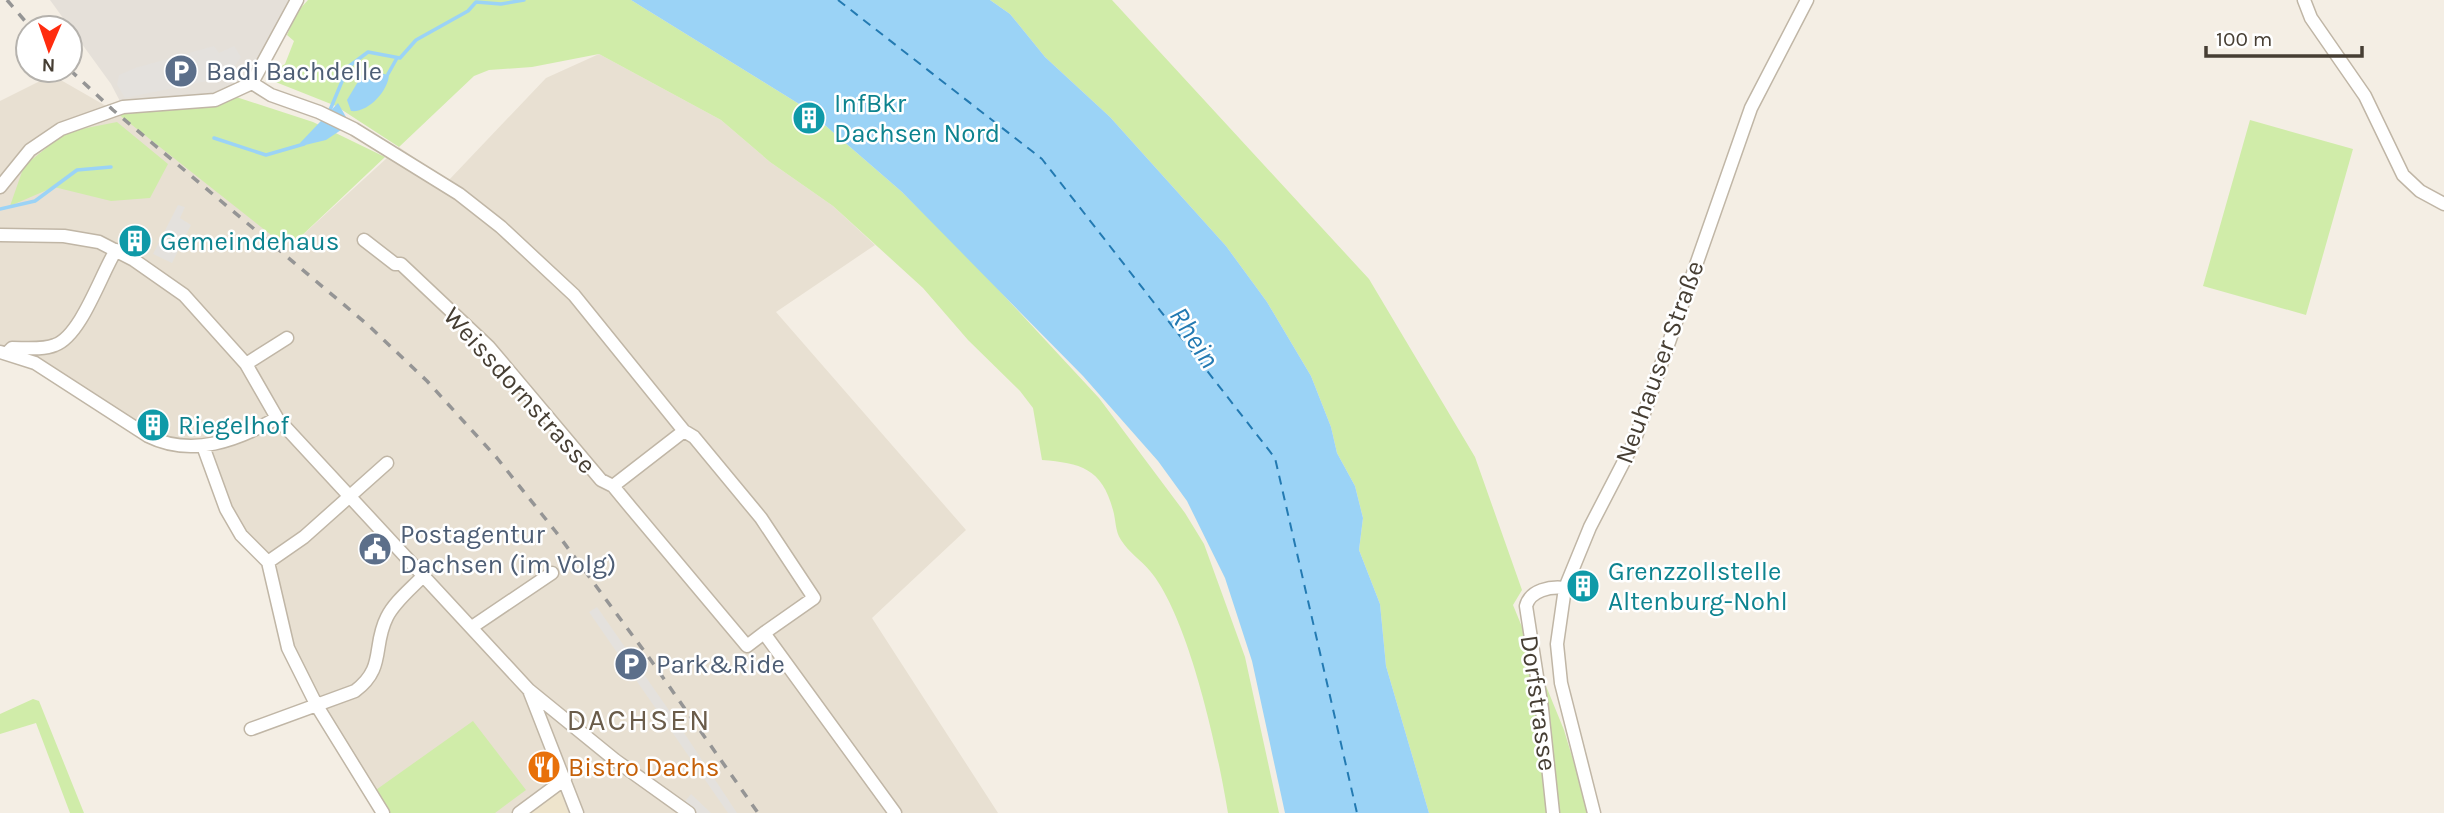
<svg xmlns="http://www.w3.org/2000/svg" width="2444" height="813" viewBox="0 0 2444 813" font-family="Karla,sans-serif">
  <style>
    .residential { fill: #e8e0d2 }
    .industrial { fill: #e5e0d9 }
    .education { fill: #eee4cc }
    .green { fill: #d0eca9 }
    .parking { fill: #e4e1dd }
    .water { fill: #9bd3f6 }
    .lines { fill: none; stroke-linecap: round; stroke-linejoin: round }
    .stream { stroke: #9bd3f6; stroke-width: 3.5 }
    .ferry { stroke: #237ab2; stroke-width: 2; stroke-dasharray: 9 7; stroke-linecap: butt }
    .minor-casing { stroke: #c0b6a6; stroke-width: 15 }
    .minor { stroke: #fff; stroke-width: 12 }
    .rail { stroke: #959595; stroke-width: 3.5; stroke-dasharray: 9 9; stroke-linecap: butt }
    .labels { text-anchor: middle; stroke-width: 5; stroke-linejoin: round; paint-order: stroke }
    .service-label { font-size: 26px; fill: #4e5e75; stroke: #fff; text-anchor: start }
    .culture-label { font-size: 26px; fill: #0d838f; stroke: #fff; text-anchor: start }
    .street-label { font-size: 26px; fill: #463e33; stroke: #fff }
    .food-label { font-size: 26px; fill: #c56008; stroke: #fff; text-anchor: start }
    .water-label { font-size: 28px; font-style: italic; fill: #237ab2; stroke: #fff }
    .quarter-label { font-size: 30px; letter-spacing: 2px; fill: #6a5c4a; stroke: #fff }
  </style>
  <rect width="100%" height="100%" fill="#f4eee4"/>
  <path class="residential" d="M599,54L721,120L770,162L833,206L875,245L776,312L966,530L872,618L998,813H383L288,648L268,562L241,535L204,453L164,443L99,402L0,352V101L52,75L113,110L296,241L399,147L448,181L546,78Z"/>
  <path class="industrial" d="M50,0H297L252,83L230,95L123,107L111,84Z"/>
  <path class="education" d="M560,789L568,813H527Z"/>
  <path class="green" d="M308,0H631L804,107L902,192L970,259L1099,398L1185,513L1204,544L1245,657L1279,813H1228C1218,752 1189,617 1150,571C1141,560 1129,553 1121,540C1115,531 1116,520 1113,510C1102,468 1080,463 1042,460L1033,408L1020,391L968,340L923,288L833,206L770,162L721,120L599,54L532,67L489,70L474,76L399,147L336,106L273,81L271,73L285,64L294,41L287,35L297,12Z
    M990,0H1112L1369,279L1475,457L1522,590L1513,605L1564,730L1589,813H1429L1386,666L1380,604L1359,550L1363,518L1355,486L1337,453L1331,427L1311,376L1267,302L1226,246L1110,117L1045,57L1010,14Z
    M230,95L313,122L385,157L296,241L275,238L113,110Z
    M2250,120L2353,149L2306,315L2203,286Z
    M117,122L168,164L150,198L111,201L54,187L10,206L24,166L66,132Z
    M33,699L39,701L84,813H70L36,723L0,734V714Z
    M473,721L526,790L495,813H386L373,792Z"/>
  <path class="parking" d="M214,46L219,53L234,46L241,57L230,73L221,78L125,98L117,85L119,75L135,68Z
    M178,205L185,207L180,218L191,225L172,263L153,254Z
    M597,607L673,716L737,813H728L589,612Z
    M691,794L711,813H696L683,804Z"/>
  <path class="water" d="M631,0H990L1010,14L1045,57L1110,117L1226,246L1267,302L1311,376L1331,427L1337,453L1355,486L1363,518L1359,550L1380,604L1386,666L1429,813H1285L1252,661L1225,578L1187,501L1158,461L1083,376L902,192L804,107Z
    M365,70L389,75C388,91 368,113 351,111L347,100Z
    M338,103L350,124L326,140L301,146L300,143Z"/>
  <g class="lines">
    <path class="stream" d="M388,74L397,58
      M330,110L348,67L368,52L400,58L416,40L468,11L476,2L501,4L524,0
      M214,138L266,155L304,144
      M0,209L35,201L77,170L111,167"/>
    <path class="ferry" d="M838,0L1042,159L1275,458L1357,813"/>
    <defs>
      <path id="minor" d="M2304,0L2311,18L2365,96L2403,175L2420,191L2444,204
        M252,83L271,95L319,112L354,129L459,194L501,227L574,295L684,431L694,437L761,518L814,598L764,633
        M252,83L297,0
        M0,187L30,150L61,129L123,107L215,100L252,83
        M0,235L64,236L99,242L134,260L184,295L246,364L277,418L529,690L577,813
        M364,240L395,264H401L489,347L601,480L613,486L632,509L747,646L764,633L895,813
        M0,352L35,363L148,436C192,458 238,440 277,418
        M7,353L12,348C25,348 43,350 55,345C81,336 101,274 116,250
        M246,364L287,338
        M203,446L226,509L241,535L268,562L288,648L317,706L383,813
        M613,486L684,431
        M268,562L304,537L387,463
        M472,627L552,573
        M529,690L615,760L689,813
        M251,729L355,691C386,668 372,646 387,617C395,601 412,588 424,575
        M519,813L565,779
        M1553,813L1542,709L1526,606C1530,590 1551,586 1565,588
        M1594,813L1561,683L1557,644L1565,588L1590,527L1634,442L1751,108L1807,0"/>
    </defs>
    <use href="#minor" class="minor-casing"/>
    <use href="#minor" class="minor"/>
    <path class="rail" d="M7,0L31,28
      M70,70L113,110L368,325L427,381L497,458L556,532L650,659L758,813"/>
  </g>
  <defs>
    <symbol id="parking-disc" viewBox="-11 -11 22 22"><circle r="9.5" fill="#5c6f8a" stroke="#fff"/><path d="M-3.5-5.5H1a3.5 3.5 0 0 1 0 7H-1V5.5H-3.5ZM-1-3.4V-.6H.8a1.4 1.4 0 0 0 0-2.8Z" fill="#fff"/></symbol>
    <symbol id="building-disc" viewBox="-11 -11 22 22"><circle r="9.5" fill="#0f9aa8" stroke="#fff"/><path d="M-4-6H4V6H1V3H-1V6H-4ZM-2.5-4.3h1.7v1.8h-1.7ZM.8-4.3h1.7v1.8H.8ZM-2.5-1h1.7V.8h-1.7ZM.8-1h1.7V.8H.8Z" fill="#fff"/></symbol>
    <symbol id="civic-disc" viewBox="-11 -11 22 22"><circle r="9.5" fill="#5c6f8a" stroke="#fff"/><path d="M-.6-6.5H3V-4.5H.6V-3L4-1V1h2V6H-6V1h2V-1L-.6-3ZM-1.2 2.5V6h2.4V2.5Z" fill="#fff"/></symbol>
    <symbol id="restaurant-disc" viewBox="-11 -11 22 22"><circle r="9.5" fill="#e8710a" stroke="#fff"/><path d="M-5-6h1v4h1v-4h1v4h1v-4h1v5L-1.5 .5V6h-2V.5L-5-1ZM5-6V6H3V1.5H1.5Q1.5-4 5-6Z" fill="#fff"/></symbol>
  </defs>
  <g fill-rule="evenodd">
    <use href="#parking-disc" x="162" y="52" width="38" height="38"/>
    <use href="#building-disc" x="790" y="99" width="38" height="38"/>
    <use href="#building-disc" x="116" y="222" width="38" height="38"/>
    <use href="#building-disc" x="134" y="406" width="38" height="38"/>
    <use href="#civic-disc" x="356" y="530" width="38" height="38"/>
    <use href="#building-disc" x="1564" y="567" width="38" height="38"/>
    <use href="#parking-disc" x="612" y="645" width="38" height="38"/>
    <use href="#restaurant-disc" x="525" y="748" width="38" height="38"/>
  </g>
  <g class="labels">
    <g class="service-label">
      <text x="206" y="80">Badi Bachdelle</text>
      <text x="400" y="543">Postagentur<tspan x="400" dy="30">Dachsen (im Volg)</tspan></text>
      <text x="656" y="673">Park&amp;Ride</text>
    </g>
    <g class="culture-label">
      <text x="834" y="112">InfBkr<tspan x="834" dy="30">Dachsen Nord</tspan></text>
      <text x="160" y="250">Gemeindehaus</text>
      <text x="178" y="434">Riegelhof</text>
      <text x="1608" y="580">Grenzzollstelle<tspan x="1608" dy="30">Altenburg-Nohl</tspan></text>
    </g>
    <g class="street-label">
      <text transform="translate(1659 362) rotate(-70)" y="9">Neuhauser Straße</text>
      <text transform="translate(520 390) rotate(48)" y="9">Weissdornstrasse</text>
      <text transform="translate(1539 703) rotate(82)" y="9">Dorfstrasse</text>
    </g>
    <g class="food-label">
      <text x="568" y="776">Bistro Dachs</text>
    </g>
    <g class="water-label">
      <text transform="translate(1195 337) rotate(57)" y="10">Rhein</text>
    </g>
    <g class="quarter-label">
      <text x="639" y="730">DACHSEN</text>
    </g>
  </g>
  <g transform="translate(49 49) rotate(182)"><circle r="33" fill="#ffffff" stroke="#b5b2ad" stroke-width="2"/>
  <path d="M0-5L12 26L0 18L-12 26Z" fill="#ff2c0f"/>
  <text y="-10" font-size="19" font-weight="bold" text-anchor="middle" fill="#463e33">N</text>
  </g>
  <path d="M2206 46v10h156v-10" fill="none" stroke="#463e33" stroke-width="3.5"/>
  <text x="2216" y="46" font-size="21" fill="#463e33" stroke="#ffffff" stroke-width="5" paint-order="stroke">100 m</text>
</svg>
